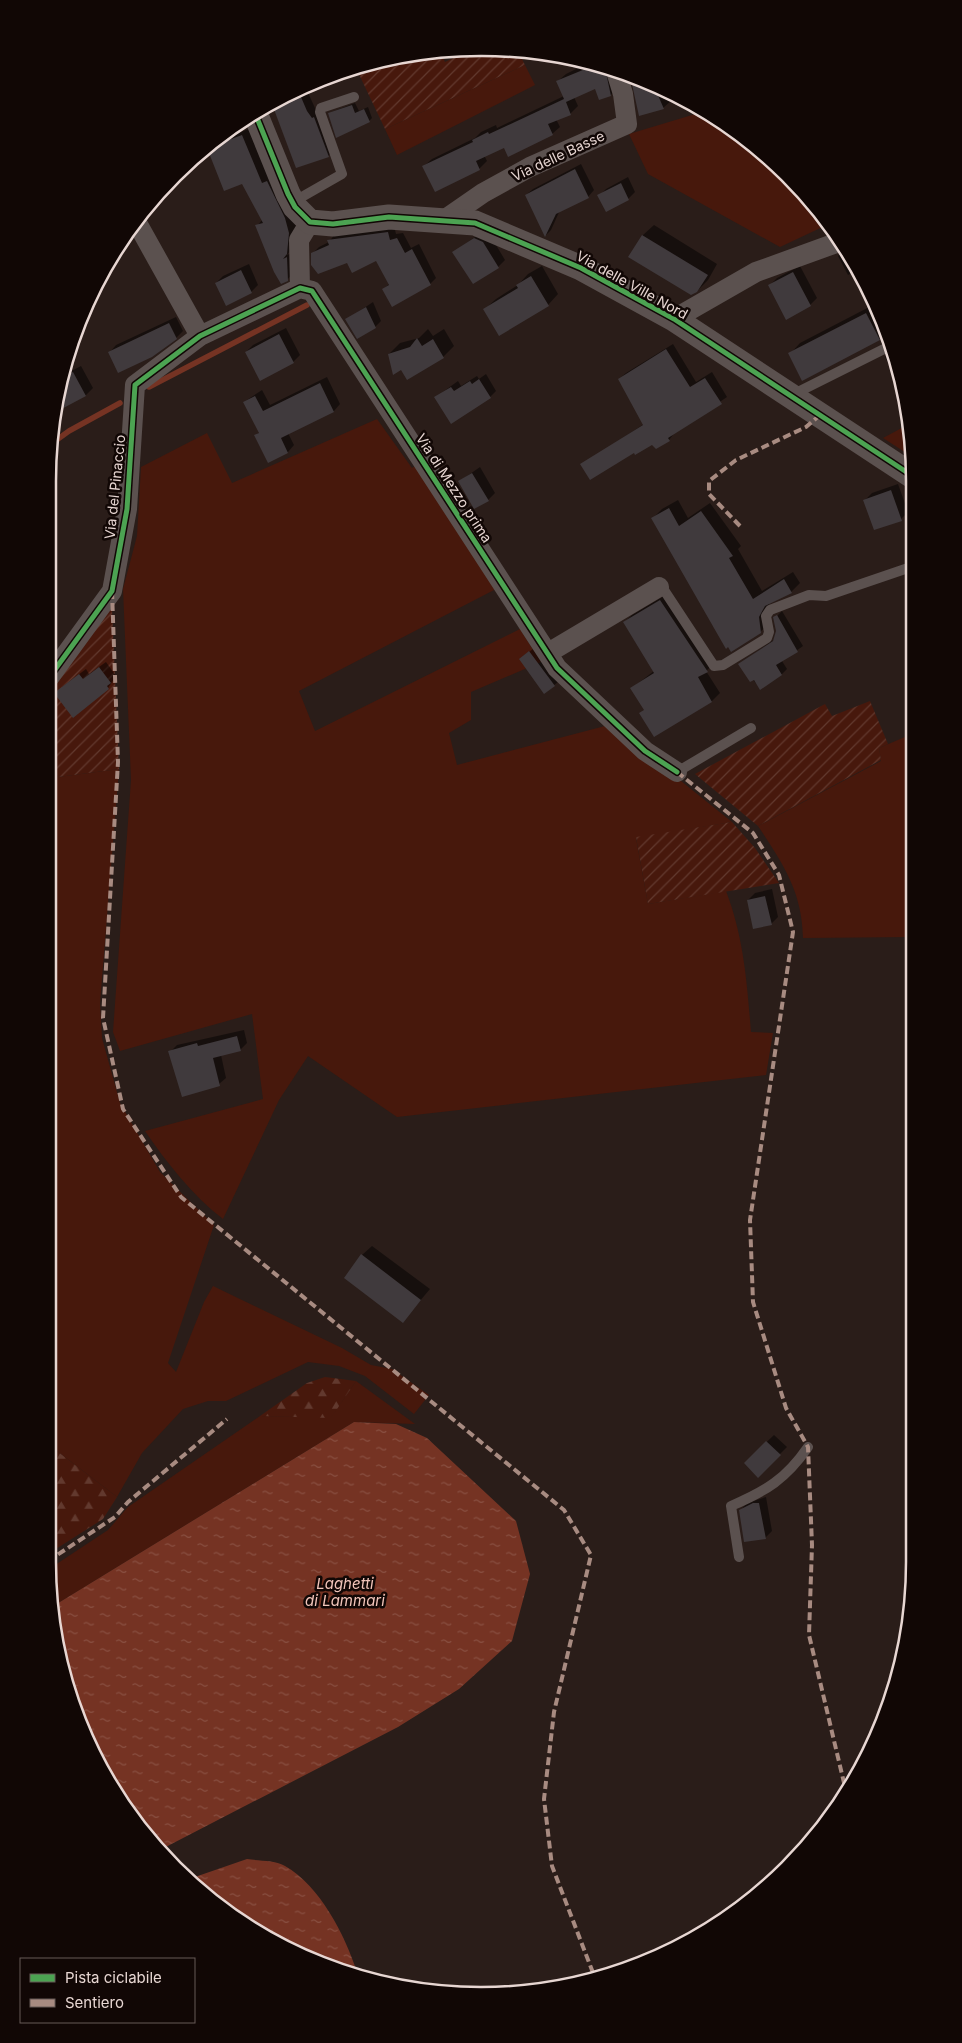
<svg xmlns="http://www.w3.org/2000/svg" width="962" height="2043" viewBox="0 0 962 2043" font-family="Inter,sans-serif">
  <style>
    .grass { fill: #47180c }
    .forest { fill: url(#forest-firs) }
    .garden { fill: url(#garden-furrows) }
    .water { fill: url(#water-ripples) }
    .shadow { fill: #0007 }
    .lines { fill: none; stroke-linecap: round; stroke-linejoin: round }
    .stream { stroke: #753323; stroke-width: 5.5 }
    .building { fill: #403a3d }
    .service { stroke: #5b514f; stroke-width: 10 }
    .minor { stroke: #5b514f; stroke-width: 20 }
    .tertiary { stroke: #5b514f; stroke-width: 25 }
    .quiet { stroke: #a88b81; stroke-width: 4; stroke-dasharray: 8 4; stroke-linecap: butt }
    .cycleway-casing { stroke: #110705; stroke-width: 8 }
    .cycleway { stroke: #4ca352; stroke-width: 5 }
    .labels { text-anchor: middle; stroke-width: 5; stroke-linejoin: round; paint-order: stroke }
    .street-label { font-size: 14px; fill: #e7d6d2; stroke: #110705 }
    .water-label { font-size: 15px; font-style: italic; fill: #f2c5ba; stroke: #110705 }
    .rim { fill: none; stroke: #e7d6d2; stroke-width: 2.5 }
  </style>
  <defs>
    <pattern id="forest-firs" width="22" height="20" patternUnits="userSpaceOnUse" patternTransform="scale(1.25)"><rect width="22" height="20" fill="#47180c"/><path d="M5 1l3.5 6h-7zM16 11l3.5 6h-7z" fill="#62392e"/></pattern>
    <pattern id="garden-furrows" width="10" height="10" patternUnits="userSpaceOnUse" patternTransform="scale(1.25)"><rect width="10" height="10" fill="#47180c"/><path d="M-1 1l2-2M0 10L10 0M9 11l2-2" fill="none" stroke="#62392e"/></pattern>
    <pattern id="water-ripples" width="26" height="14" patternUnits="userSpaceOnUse" patternTransform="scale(1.25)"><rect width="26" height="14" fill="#753323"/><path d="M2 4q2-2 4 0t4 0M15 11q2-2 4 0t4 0" fill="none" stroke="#895042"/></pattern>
  </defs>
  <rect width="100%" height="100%" fill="#2a1d19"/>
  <path class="grass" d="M525,65L535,85L397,155L385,129Z
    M702,112L745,137L825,217L829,224L780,247L648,174L629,134Z
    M377,419L412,468L420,463L494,581V590L299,691L315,731L520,629L541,662L471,692V720L449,733L457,765L605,726L676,777L732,822L636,838L648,904L726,891C744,938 747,983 751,1032L773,1033L766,1075L397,1117L308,1056L279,1100L223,1219C192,1195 167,1163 145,1131L263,1099L252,1014L120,1051L113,1032L131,780L123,589L137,536L141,467L207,433L232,483Z
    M911,423V456L883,438Z
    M912,734V937L803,938C802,891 783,864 758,826L881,761L879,748Z
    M48,756L58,777L119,769L100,1003L102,1038L120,1103L160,1172L214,1225L168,1363L176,1372L204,1302L213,1286L342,1348L371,1365L392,1369L429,1395L414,1414L365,1376L339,1366L308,1362L226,1401H208L183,1409L142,1453L117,1497L49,1445L48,1447Z
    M356,1381L415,1424L354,1422L55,1605L49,1569L108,1530L128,1507L260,1416L331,1417Z"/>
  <path class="forest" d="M325,1377L356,1381L331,1418L260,1416L307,1383Z
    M49,1445L117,1497L103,1519L48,1554Z"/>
  <path class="garden" d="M474,48L518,51L525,65L385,129L356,68L396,56L440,52L445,62Z
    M112,609L119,769L58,777L48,756V688L101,615Z
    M870,701L888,744L879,748L881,760L758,826L695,774L825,704L832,716Z
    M732,822L755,848L779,883L648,904L636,837Z"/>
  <path class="water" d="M354,1422L396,1424L427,1438L516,1521L530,1574L512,1641L459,1689L398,1727L158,1851L105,1778L71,1702L55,1605Z
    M247,1859C258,1861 276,1860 285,1866C320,1886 345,1935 357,1972L265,1938L192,1878Z"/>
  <path class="shadow" d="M531,52L542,53L533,57Z
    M588,63L614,71L618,87L611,95L596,88L574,97L578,106L570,114L556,119L560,127L552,134L504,146L484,155L487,161L479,169L424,166L432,159L475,138L481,132L496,125L497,128L564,96L558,81L566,74Z
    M631,76L647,80L667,92L671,101L663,108Z
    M305,86L334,150L328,156L297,167L272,103Z
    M355,103L359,111L368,107L372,118L369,121L329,113Z
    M249,129L292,210L296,226L294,246L287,255L294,252V272L287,280L257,226L262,220L242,182L209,148L216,141Z
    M581,164L594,190L588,197L560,210L551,230L546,235L526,195L533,189Z
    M628,177L635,192L628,199L599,196L606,189Z
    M654,225L717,264L708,280L697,291L630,256L643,235Z
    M394,226L396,234L403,233L411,248L419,244L436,278L430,284L384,289L389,284L376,259L347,261L312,254L319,247L329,242L335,234Z
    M482,232L490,235L505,260L498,267L454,252Z
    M844,250L856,271L848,275L838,256Z
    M249,264L258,285L251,292L216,283L223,276Z
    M542,266L558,294L548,305L485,309L496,299L518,285L528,274Z
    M800,266L817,298L810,305L770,285L777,278Z
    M373,302L381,321L375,327L346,320Z
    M875,304L881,315L886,333L879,339L790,354L800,343Z
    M176,317L183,331L176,338L110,352L116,345Z
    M286,328L300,355L293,362L246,352L253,345Z
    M428,329L433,336L444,329L454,346L443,357L401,368L389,354L400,343L419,338Z
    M673,344L696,382L712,372L727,397L675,432L669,440L582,465L644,424L619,379L626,373Z
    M891,351L902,392L885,357Z
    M81,366L93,388L86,395L54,412L56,397L62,376Z
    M486,374L496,391L490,397H436L458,381L461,386L477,376L479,379Z
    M327,377L340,404L334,411L288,433L294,445L288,452L268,461L256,435L260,432L244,402L262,390L270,405Z
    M480,467L495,493L488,500L460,481Z
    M898,484L908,512L901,519L865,500L872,493Z
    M678,500L688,518L710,503L741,546L738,549L762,591L793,572L800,583L791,592L770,602L768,607L770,623L760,632L653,518L662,509Z
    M669,593L715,663L706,671L720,693L712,701L654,736L645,709L632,688L654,671L624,623L632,615Z
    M782,611L803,646L782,661L787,669L782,674L760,688L740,664L775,639L777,631L775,618Z
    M533,649L558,682L545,692L523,656Z
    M106,662L116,676L108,688L62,687L86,669L89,674Z
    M772,889L778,917L771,924L748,900L755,893Z
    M244,1030L247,1043L240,1050L221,1055L226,1078L219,1084L170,1052L177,1045Z
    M372,1246L430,1289L403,1321L362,1255Z
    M774,1435L787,1447L758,1476L745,1463Z
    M766,1497L772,1531L765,1538L740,1511L747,1503Z"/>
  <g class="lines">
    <path class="stream" d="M149,387L307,305
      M51,444L69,431L120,403"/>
  </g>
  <path class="building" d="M595,65L605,68L611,96L599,100L595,89L566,102L571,115L548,124L553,135L508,157L504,148L476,161L480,170L435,192L422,166L473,142L472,140L488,132L489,134L564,99L556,81Z
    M630,75L653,84L664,109L639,116Z
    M298,90L307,111L312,118L314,117L329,157L296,168L272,104Z
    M352,105L355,113L364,109L370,122L336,138L328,113Z
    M242,135L262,183L267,181L285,218L289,233L287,254L283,259L287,257L288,281L281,284L274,272L255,225L263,223L242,184L224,191L207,148Z
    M575,169L589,198L556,214L545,237L525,195Z
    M621,183L629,200L606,212L597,195Z
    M388,232L390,240L397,238L405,253L412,249L431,285L392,307L382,289L389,285L376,261L352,273L347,263L318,274L311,265V253L329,245L327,240Z
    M642,235L708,275L697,292L691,295L628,257Z
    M474,238L483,242L499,268L473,284L452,252Z
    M241,270L252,293L226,306L215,283Z
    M793,272L811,306L786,320L768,285Z
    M531,276L549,306L499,336L483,309L518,288L516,285Z
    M366,307L376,328L357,339L345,319Z
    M866,313L880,340L802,381L788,353Z
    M169,323L177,339L152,357L118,373L108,352Z
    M279,334L294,363L260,381L245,352Z
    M417,338L422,346L433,339L444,358L407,380L401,370L393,375L388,354L410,347Z
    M666,349L690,387L705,378L722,404L668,438L670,441L656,449L652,445L635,455L634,453L590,480L580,464L643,425L618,379Z
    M73,372L86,396L54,413L56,397L61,378Z
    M479,379L491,398L451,424L434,397L451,387L454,391L470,381L472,384Z
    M320,383L334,412L281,438L288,453L268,463L254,435L259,433L243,402L255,396L263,411Z
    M472,473L489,501L474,509L458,481Z
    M891,490L902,521L874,530L863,500Z
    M669,508L679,526L701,511L733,556L729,558L753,599L784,579L792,593L765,606L759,617L761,633L731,652L728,647L726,649L651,518Z
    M660,600L708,672L698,677L712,702L654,737L639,713L644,710L630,688L654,673L623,622Z
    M777,615L798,652L776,665L782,675L760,690L754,680L750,682L738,664L773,641L776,631L773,617Z
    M529,651L555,686L544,694L519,659Z
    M99,667L111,683L107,686L109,689L73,718L54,693L79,674L83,679Z
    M765,896L772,925L753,929L747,900Z
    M237,1036L241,1051L213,1058L220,1086L182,1097L168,1051L197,1043L198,1046Z
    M361,1254L421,1300L403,1323L344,1278Z
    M766,1441L781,1455L758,1478L744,1463Z
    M753,1503H759L766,1539L744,1542L739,1510Z"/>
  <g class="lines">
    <path class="service" d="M293,202L342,174L320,112L321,108L354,97
      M792,395L890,346
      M659,587L664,590L714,666L723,665L767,638L769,632L766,616L770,610L809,595L826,596L911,567
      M677,772L751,728
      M739,1557L731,1506C766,1491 786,1479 808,1447"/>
    <path class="minor" d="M444,220L483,193L530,167L627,124L623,94L616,71
      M136,221L200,336
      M300,288L299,240L310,222
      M674,319L756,272L839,242
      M548,653L659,587
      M48,679L112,591L127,509L135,385L200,336L300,288L312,291L557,668L645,751L677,772"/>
    <path class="tertiary" d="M255,113L288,194L295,207L310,222L333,224L389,217L475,223L581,268L674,319L911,475"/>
    <path class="quiet" d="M740,526L709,494V481L736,460L806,427L820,415
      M112,591L118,762L103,1018L123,1109L181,1197L564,1510L591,1555L554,1712L544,1799L552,1866L595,1978
      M677,772L753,833L779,875L793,932L750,1220L753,1302L786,1408L808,1447L812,1545L809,1635L845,1787
      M48,1561L115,1517L128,1502L227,1419"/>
    <defs>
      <path id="cycleway" d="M255,113L288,194L295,207L310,222L333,224L389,217L475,223L581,268L674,319L911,475
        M48,679L112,591L127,509L135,385L200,336L300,288L312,291L557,668L645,751L677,772"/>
    </defs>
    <use href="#cycleway" class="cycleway-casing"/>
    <use href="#cycleway" class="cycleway"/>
  </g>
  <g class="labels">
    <g class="street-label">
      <text transform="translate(558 156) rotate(-25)" y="5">Via delle Basse</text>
      <text transform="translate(632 285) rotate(29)" y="5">Via delle Ville Nord</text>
      <text transform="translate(115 487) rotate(-84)" y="5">Via del Pinaccio</text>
      <text transform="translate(454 488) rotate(57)" y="5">Via di Mezzo prima</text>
    </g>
    <g class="water-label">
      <text x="345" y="1589">Laghetti<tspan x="345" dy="17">di Lammari</tspan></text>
    </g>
  </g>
  <path d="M0 0H962V2043H0ZM481 56H481A425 425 0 0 1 906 481V1562A425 425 0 0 1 481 1987H481A425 425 0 0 1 56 1562V481A425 425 0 0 1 481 56Z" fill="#110705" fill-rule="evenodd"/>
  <path class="rim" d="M481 56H481A425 425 0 0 1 906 481V1562A425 425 0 0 1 481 1987H481A425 425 0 0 1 56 1562V481A425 425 0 0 1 481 56Z"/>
  <rect x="20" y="1958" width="175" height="65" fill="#110705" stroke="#675a57"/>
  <rect x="30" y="1974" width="25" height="8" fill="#4ca352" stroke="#675a57"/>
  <text x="65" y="1983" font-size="15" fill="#e7d6d2">Pista ciclabile</text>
  <rect x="30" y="1999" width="25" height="8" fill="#a88b81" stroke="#675a57"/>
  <text x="65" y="2008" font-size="15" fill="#e7d6d2">Sentiero</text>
</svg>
